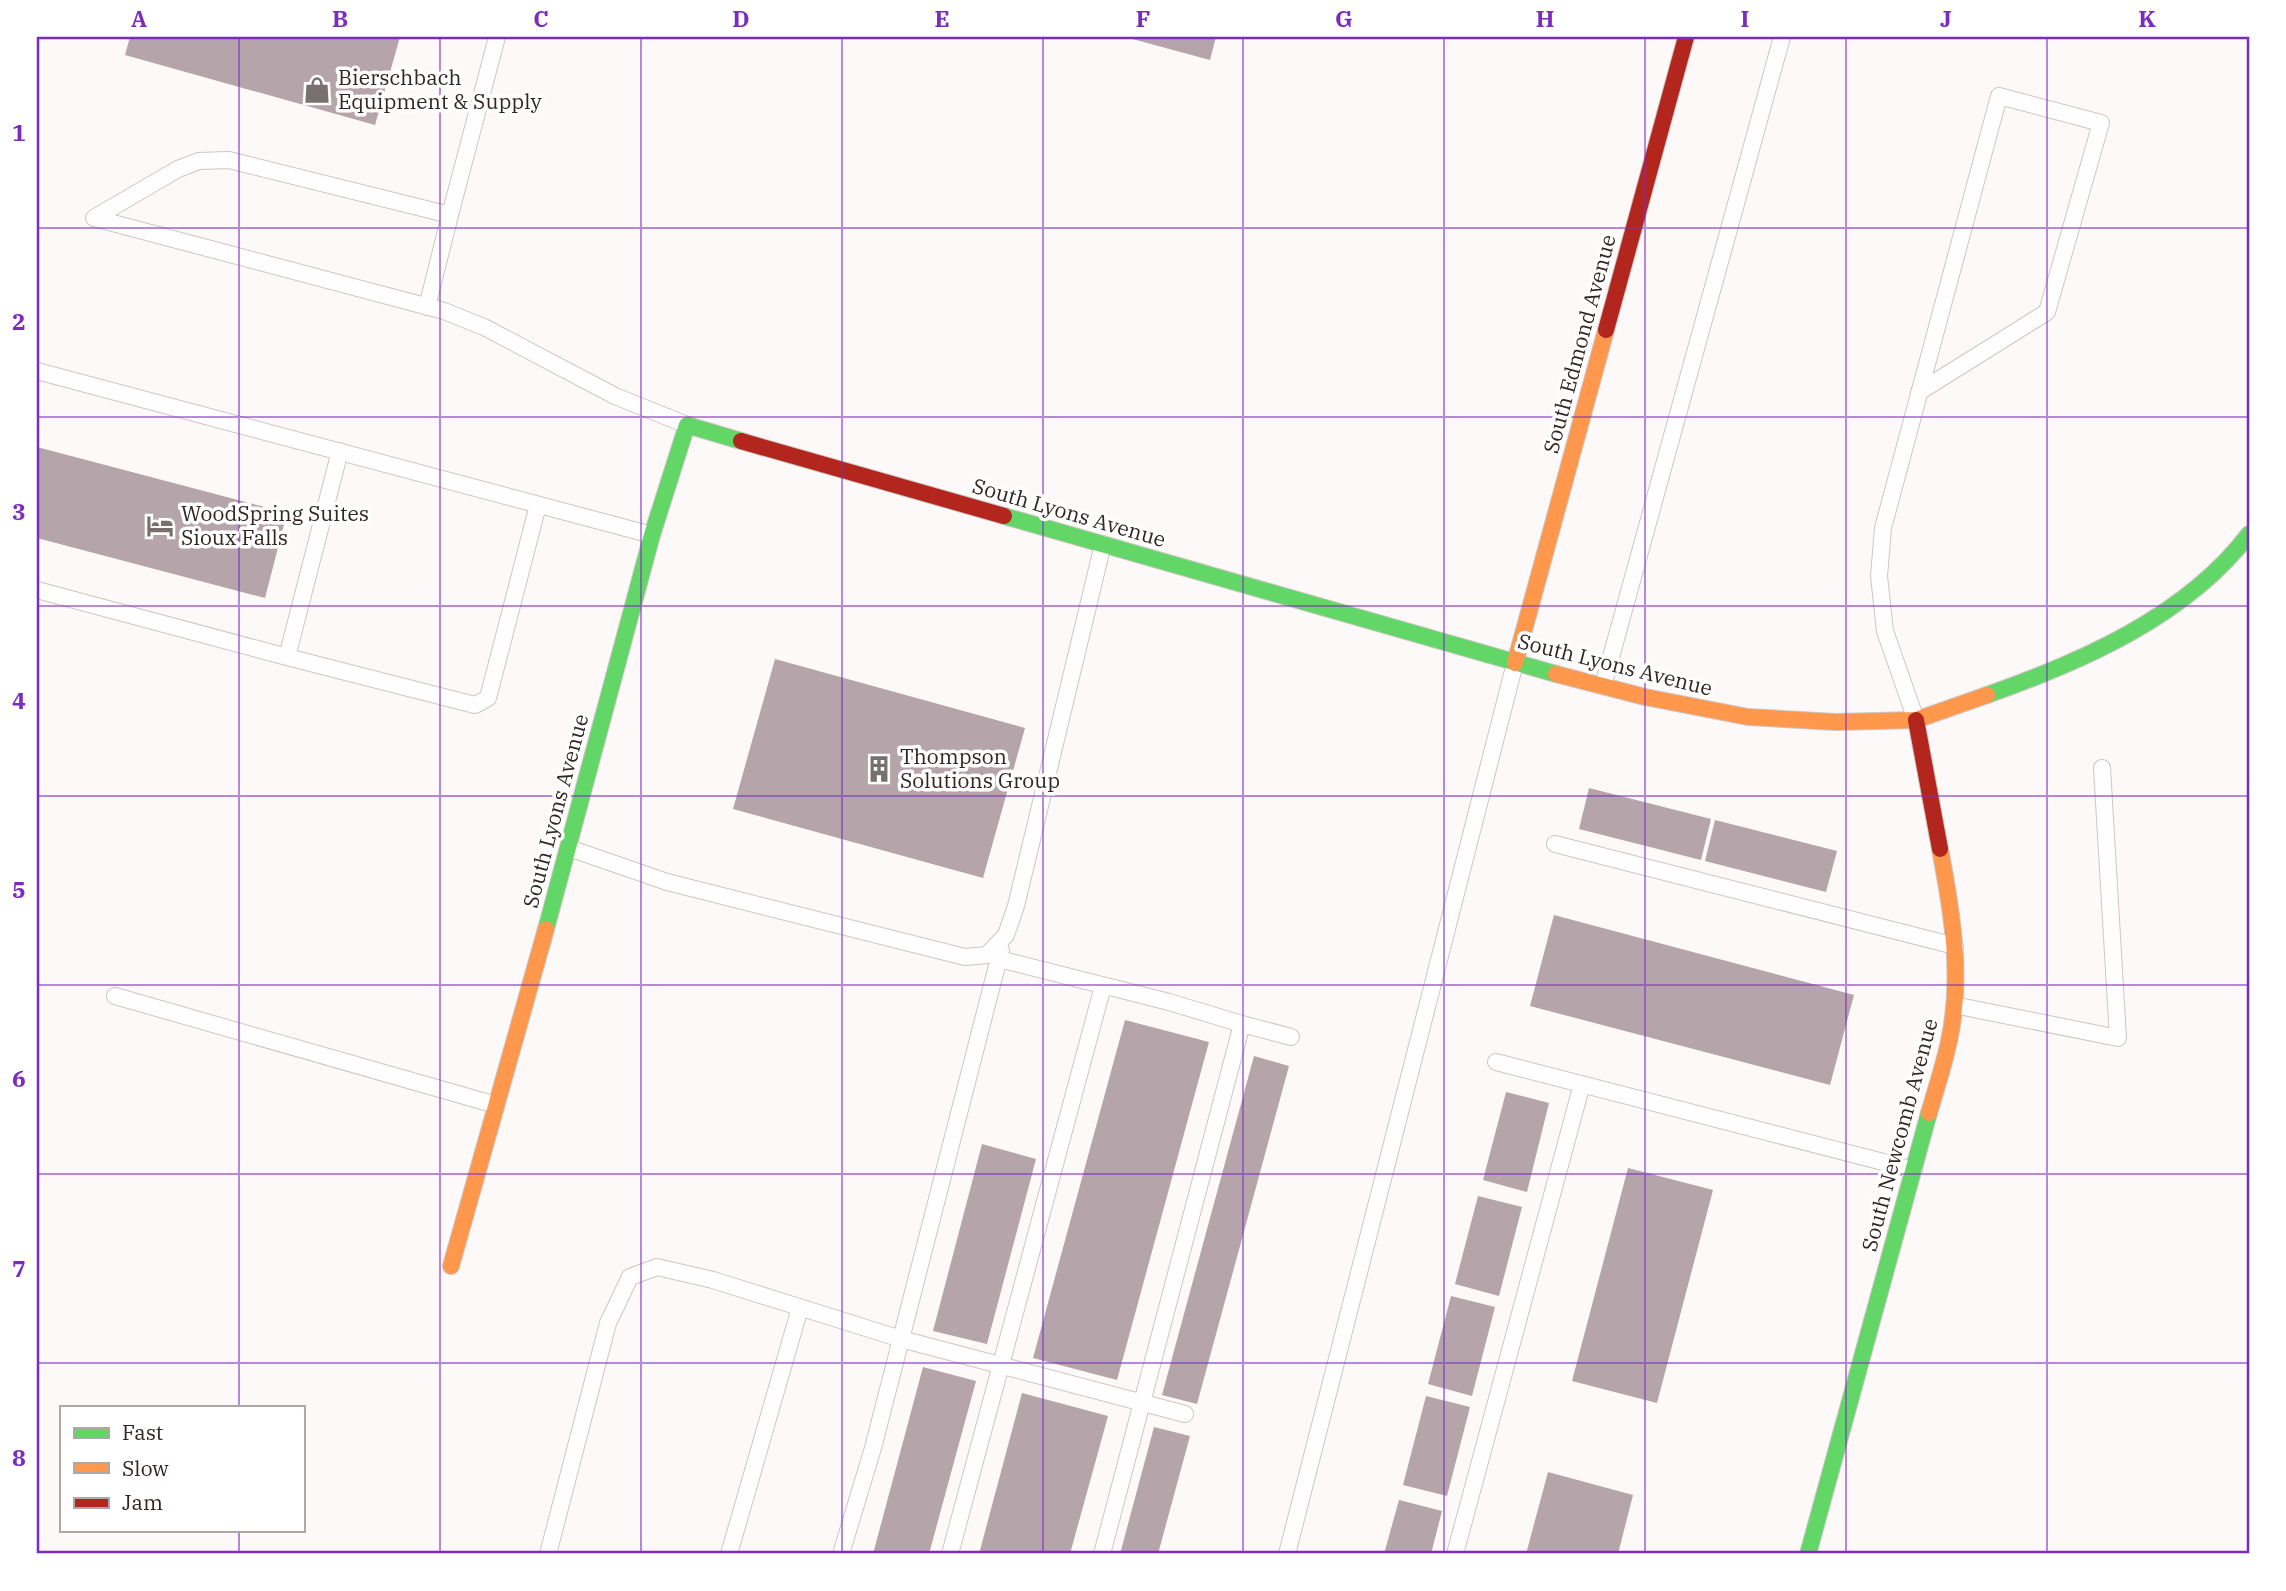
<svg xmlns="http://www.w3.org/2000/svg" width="2286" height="1591" viewBox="0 0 2286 1591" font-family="'IBM Plex Serif',serif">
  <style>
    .building { fill: #b5a4a9 }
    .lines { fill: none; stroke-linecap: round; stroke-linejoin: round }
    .lane-casing { stroke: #cec6c5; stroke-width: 18 }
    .fast-casing { stroke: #cec6c5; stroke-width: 18 }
    .slow-casing { stroke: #cec6c5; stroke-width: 18 }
    .jam-casing { stroke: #cec6c5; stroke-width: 18 }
    .lane { stroke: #fffefe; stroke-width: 16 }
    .fast { stroke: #63d668; stroke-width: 16 }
    .slow { stroke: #ff974d; stroke-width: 16 }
    .jam { stroke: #b3261e; stroke-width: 16 }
    .grid { fill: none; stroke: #7b2cbf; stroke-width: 2; stroke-opacity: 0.55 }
    .labels { text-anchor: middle; stroke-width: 7; stroke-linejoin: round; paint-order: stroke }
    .poi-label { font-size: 21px; fill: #312625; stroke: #fff; text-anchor: start }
    .street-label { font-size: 21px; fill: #312625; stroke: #fff }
    .neatline { fill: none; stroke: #7b2cbf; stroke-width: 2.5 }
    .grid-label { font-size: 23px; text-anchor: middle; font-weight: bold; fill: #7b2cbf }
  </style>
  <rect width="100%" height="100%" fill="#fdf9f8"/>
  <path class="building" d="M130,37H400L375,125L125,55Z
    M1125,37H1216L1210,60Z
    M37,447L287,513L265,598L37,538Z
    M775,659L1025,728L983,878L733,809Z
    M1589,788L1711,819L1701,860L1579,829Z
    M1715,820L1837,851L1826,892L1705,861Z
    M1554,915L1854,995L1830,1085L1530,1006Z
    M1125,1020L1209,1042L1117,1380L1033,1358Z
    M1254,1056L1289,1066L1197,1404L1162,1395Z
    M1506,1092L1549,1103L1527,1192L1483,1180Z
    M982,1144L1036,1159L987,1344L933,1331Z
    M1628,1168L1713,1190L1657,1403L1572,1381Z
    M1478,1196L1522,1207L1499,1296L1455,1284Z
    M1451,1296L1495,1307L1472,1396L1428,1384Z
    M923,1367L976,1381L929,1554H873Z
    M1022,1393L1108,1416L1070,1554H979Z
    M1426,1396L1470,1407L1447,1496L1403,1485Z
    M1154,1427L1190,1436L1158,1554H1120Z
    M1548,1472L1633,1495L1618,1554H1526Z
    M1399,1500L1442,1511L1431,1554H1384Z"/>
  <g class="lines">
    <defs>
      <path id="lane" d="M450,215L497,37
        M94,218L444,311L484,327L615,396L687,425
        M94,218L178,169L199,161L229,160L450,215L427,307
        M37,371L652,535
        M37,590L287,657L475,705L488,698L538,505
        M287,657L340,451
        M1603,686L1782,37
        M1916,720L1885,631L1879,576L1883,528L1999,96L2101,123L2047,312L1919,392
        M1555,844L1955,946
        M569,848L667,882L965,957L987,955L1006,935L1016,906L1103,544
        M999,959L1169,1002L1242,1024L1102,1554
        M115,996L496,1105
        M1954,1005L2118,1038L2102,768
        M1242,1024L1291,1037
        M1496,1062L1914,1170
        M548,1554L608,1323L630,1277L657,1267L713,1280L901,1339L1185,1414
        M729,1554L800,1308
        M841,1554L873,1448L1001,950
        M950,1554L1103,986
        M1287,1554L1515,663
        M1455,1554L1582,1084"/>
      <path id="fast" d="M1004,516L1556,674
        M1987,695C2081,662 2187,616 2249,534
        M546,929L652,535L687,425L741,441
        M1808,1554L1929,1113"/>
      <path id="slow" d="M1515,663L1606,330
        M1556,674L1645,697L1748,717L1836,722L1916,720L1987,695
        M1929,1113C1936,1089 1944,1065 1949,1041C1963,977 1952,912 1940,849
        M451,1266L546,929"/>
      <path id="jam" d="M1606,330L1686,37
        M741,441L1004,516
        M1916,720L1940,849"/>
    </defs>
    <use href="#lane" class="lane-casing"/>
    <use href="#fast" class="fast-casing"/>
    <use href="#slow" class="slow-casing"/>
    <use href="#jam" class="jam-casing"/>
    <use href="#lane" class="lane"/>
    <use href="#fast" class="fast"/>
    <use href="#slow" class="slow"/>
    <use href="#jam" class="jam"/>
  </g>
  <path class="grid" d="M239,37V1407M440,37V1554M641,37V1554M842,37V1554M1043,37V1554M1243,37V1554M1444,37V1554M1645,37V1554M1846,37V1554M2047,37V1554M37,228H2249M37,417H2249M37,606H2249M37,796H2249M37,985H2249M37,1174H2249M37,1363H2249M239,1530V1554"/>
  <defs>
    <symbol id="shop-bare" viewBox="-9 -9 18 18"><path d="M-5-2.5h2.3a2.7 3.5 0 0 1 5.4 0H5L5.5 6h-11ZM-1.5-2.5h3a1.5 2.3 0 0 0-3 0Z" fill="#78706f" stroke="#fff" stroke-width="2.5" paint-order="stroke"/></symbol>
    <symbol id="hotel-bare" viewBox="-9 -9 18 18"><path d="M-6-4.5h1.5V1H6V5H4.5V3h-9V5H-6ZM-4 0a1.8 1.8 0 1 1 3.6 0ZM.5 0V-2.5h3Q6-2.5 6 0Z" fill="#78706f" stroke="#fff" stroke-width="2.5" paint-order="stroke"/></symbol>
    <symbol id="building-bare" viewBox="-9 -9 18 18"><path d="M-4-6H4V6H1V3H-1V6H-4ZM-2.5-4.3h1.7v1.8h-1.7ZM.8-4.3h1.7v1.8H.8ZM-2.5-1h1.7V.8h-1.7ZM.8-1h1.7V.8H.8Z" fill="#78706f" stroke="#fff" stroke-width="2.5" paint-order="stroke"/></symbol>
  </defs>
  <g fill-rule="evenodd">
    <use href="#shop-bare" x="298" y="71" width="38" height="38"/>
    <use href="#hotel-bare" x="141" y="507" width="38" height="38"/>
    <use href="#building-bare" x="860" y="750" width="38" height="38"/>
  </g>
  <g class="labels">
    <g class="poi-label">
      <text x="338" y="85">Bierschbach<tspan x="338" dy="24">Equipment &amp; Supply</tspan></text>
      <text x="181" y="521">WoodSpring Suites<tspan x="181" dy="24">Sioux Falls</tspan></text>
      <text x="900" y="764">Thompson<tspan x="900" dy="24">Solutions Group</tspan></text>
    </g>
    <g class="street-label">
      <text transform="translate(1580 344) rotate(-75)" y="7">South Edmond Avenue</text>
      <text transform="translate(1069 513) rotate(16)" y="7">South Lyons Avenue</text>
      <text transform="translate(1615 665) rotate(14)" y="7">South Lyons Avenue</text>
      <text transform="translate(556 811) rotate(-75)" y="7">South Lyons Avenue</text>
      <text transform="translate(1900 1135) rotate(-75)" y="7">South Newcomb Avenue</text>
    </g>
  </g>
  <rect width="2286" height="1591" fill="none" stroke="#ffffff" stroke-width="77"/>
  <rect x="60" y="1406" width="245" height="126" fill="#ffffff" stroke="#ada8a8" stroke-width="2"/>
  <rect x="74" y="1428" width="35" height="10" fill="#63d668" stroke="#ada8a8" stroke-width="2"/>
  <text x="122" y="1440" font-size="21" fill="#312625">Fast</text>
  <rect x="74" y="1463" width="35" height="10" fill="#ff974d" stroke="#ada8a8" stroke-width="2"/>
  <text x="122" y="1476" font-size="21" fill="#312625">Slow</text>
  <rect x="74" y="1498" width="35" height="10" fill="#b3261e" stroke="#ada8a8" stroke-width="2"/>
  <text x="122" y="1510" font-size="21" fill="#312625">Jam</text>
  <rect x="38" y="38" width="2210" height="1514" class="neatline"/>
  <g class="grid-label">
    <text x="139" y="27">A</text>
    <text x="340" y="27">B</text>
    <text x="541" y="27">C</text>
    <text x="741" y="27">D</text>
    <text x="942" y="27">E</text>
    <text x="1143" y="27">F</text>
    <text x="1344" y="27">G</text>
    <text x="1545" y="27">H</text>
    <text x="1745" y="27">I</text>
    <text x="1946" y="27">J</text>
    <text x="2147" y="27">K</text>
    <text x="19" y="141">1</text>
    <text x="19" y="330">2</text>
    <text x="19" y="520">3</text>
    <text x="19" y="709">4</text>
    <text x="19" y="898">5</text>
    <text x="19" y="1087">6</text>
    <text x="19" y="1277">7</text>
    <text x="19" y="1466">8</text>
  </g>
</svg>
